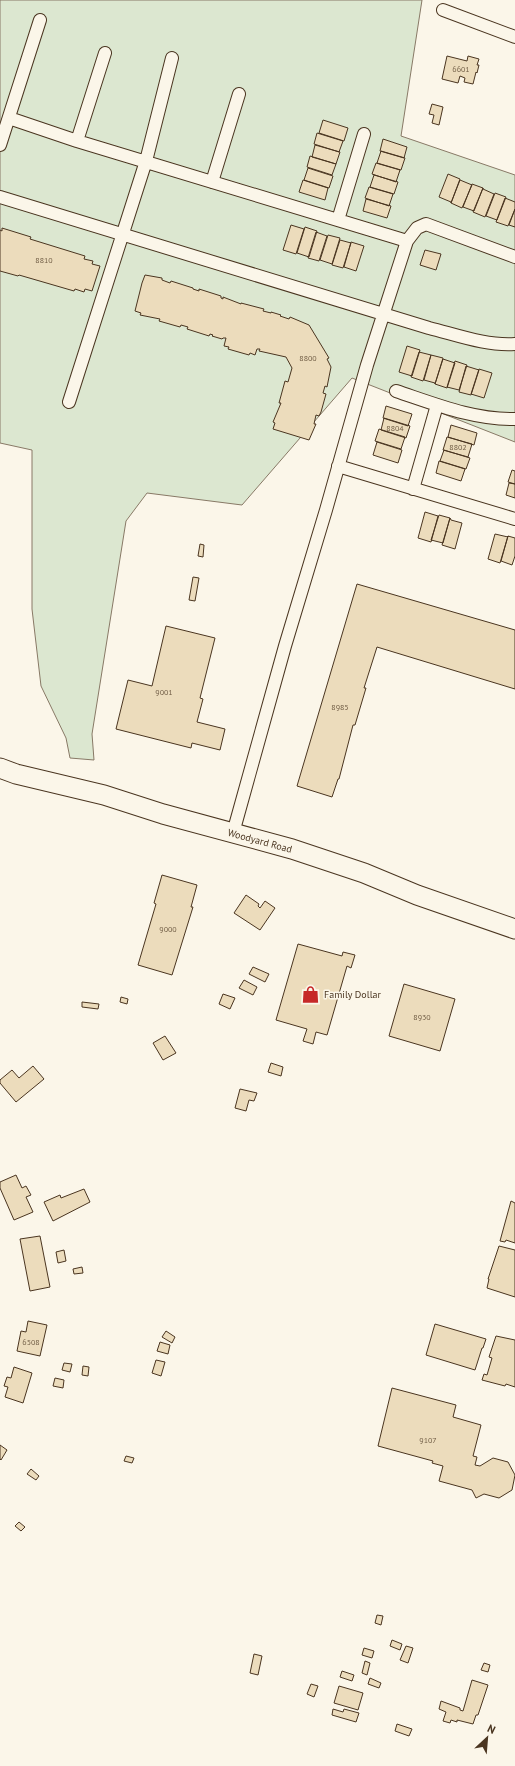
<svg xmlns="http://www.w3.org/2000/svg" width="515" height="1766" viewBox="0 0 515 1766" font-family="'PT Sans',sans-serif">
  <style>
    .green { fill: #dce7d0; stroke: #887966 }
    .building { fill: #ecdcbc; stroke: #4a3520 }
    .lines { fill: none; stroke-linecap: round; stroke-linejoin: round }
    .street-casing { stroke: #4a3520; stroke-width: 14 }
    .primary-casing { stroke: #4a3520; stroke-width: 21 }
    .street { stroke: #fbf6e9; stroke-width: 12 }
    .primary { stroke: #fbf6e9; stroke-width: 19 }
    .labels { text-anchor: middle; stroke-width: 3; stroke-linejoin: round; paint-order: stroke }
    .number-label { font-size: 8px; fill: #725f47 }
    .street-label { font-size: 10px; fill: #4a3520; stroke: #fbf6e9 }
    .poi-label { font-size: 10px; fill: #4a3520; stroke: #fbf6e9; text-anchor: start }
  </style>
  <rect width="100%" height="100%" fill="#fbf6e9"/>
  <path class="green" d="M0,0H422L401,136L515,175V442L352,378L242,505L147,493L126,521L92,734L94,760L70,758L66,738L41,686L32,609V450L0,443Z"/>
  <path class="building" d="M447,56L467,61L468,56L479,59L477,65H479L477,73L476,72L473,84L464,82L465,78L460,76L458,83L442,79Z
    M432,104L443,107L439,125L432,123L434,115L429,114Z
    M323,120L348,128L344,141L319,133Z
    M317,133L343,141L339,152L314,144Z
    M383,139L407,147L404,158L380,151Z
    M315,145L340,152L336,164L312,157Z
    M381,151L405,158L401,170L377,163Z
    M310,156L336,164L332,175L307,167Z
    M376,163L400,170L396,182L372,174Z
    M308,168L333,176L329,188L304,180Z
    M448,174L460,179L451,203V202L439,197Z
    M374,175L398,182L394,194L370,187Z
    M303,180L328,188L325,200L299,192Z
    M460,180L472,185L462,208L451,203Z
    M472,184L483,188L474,211L463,207Z
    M369,187L393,194L389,206L365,198Z
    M483,188V189L494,194L485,217L473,212Z
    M495,193L506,197L497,220L486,216Z
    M505,198L515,202V209L508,226L496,222Z
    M366,199L391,206L387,218L363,211Z
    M515,209V227L509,225Z
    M291,225L304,229L296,254L283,250Z
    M305,227L317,231L309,257L297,253Z
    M2,228L31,237L30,239L85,256L84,259L93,261L92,264L100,266L92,291L85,289L84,292L75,289L74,291L19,275L18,276L0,271V230L2,231Z
    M316,232L327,236L319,261L308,258Z
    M328,235L340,238L332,264L320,260Z
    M340,240L351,243L343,268L332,265Z
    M351,242L364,246L356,271L344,267Z
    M425,250L441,254L436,270L420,265Z
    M145,275L162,278V280L170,283L171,281L193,288V289L199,291V289L221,296V298L223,299V297L241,304V303L264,309L263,311L271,313V312L281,315L280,316L289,319L290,317L309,325L329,358L327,359L331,367L327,387L325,386L323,393L326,394L321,412L319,416L316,415L314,424H316L309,440L273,429L275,423L273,422L281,403H279L285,381L288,382L292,368L286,357L259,351L260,349H257L255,355L250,353L249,355L228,349L229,347L224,346L226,338H223L222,339L212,336L213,335L210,334L209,336L187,329L188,327L181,325L180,327L159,321L160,319L140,315L141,313L135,311L142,283Z
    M407,346L420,350L412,376L399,372Z
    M419,352L431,355L423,381L411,377Z
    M431,355L443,358L435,384V383L424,380Z
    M443,359L455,363L447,388L435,384Z
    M455,361L467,365L459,390L447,387Z
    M466,366L479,370L471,395L459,392Z
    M479,369L492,373L484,398L471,394Z
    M386,406L412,414L408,426L383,418Z
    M384,418L410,426L406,438L381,430Z
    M451,425L477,433L474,445L448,437Z
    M379,429L405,437L401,449L375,441Z
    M447,437L472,444L468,457L443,450Z
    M377,442L402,450L398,463L373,455Z
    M444,450L470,458L466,469L440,461Z
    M439,461L465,469L461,481L436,473Z
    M512,470L515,471V484L508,482Z
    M509,483L515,484V498L506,495Z
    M425,512L438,516L431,542L418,538Z
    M439,515L450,518L443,543L431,540Z
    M450,518L451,520L462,523L455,549L442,545Z
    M495,534L508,537V536L500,563L488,559Z
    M508,536L515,538V556L512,565L501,561Z
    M200,544L204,545L203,557L198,556Z
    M193,577L199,578L195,601L189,600Z
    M357,584L515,630V689L377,647L364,688H366L355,725H353L339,779H338L332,797L297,786Z
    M166,626L215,638L200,698L203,699L197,722L225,729L220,750L192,743L191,748L116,729L128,680L152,686Z
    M162,875L197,885L191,907H193L172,975L138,965L156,904L154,903Z
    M246,895L259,904L258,906L260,908L265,901L275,908L260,930L234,913Z
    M298,944L342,956L343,952L355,955L351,968L347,966L327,1035L316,1032L313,1044L303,1041L307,1029L276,1020Z
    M253,967L269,974L265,982L249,974Z
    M244,980L257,987L253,995L239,988Z
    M404,984L455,999L440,1051L389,1036Z
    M223,994L235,998L230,1009L219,1004Z
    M121,997L128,999L127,1004L120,1002Z
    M82,1002L99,1004L98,1009L82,1007Z
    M165,1036L176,1053L163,1060L153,1043Z
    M271,1063L283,1067L281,1076L268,1072Z
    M33,1066L44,1079L16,1102L0,1083V1080L12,1070L19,1078Z
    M240,1089L257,1093L254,1101L249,1100L246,1111L235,1108Z
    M16,1175L22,1188L26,1186L31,1195L26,1197L33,1212L14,1220L0,1188V1182Z
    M84,1189L90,1202L53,1221L44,1202L60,1195L61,1198Z
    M511,1201L515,1203V1243L506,1240L505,1242L500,1241Z
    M40,1236L50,1287L30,1291L20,1239Z
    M499,1246L515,1250V1297L487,1288L489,1279H488Z
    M64,1250L66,1261L58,1263L56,1252Z
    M82,1267L83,1273L74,1274L73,1269Z
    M28,1321L47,1325L40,1356L17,1351L21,1331L26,1332Z
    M435,1324L486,1339L483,1348H482L475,1370L426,1355Z
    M166,1331L175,1337L172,1343L162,1337Z
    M496,1336L515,1340V1387L506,1384L505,1386L482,1380L484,1374L487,1375L492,1358L489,1357Z
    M160,1342L170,1345L168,1354L157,1351Z
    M156,1360L165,1362L161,1376L152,1373Z
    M64,1363L72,1364L70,1372L62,1370Z
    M83,1366L89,1367L88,1376L82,1375Z
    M14,1367L32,1373L23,1403L5,1397L8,1387L4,1386L7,1377L11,1378Z
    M55,1378L64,1380L63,1388L53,1386Z
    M392,1388L456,1405L453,1417L481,1425L473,1456L477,1457L475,1465L480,1466L493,1458L508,1462L515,1475L512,1490L499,1498L484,1494L476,1498L472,1490L439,1481L443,1466L432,1463L433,1461L378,1446Z
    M0,1445L7,1450L1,1460L0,1459Z
    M126,1456L134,1458L132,1463L124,1461Z
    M31,1469L39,1476L36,1480L27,1474Z
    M19,1522L25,1527L21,1531L15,1526Z
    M377,1615L383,1616L381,1625L375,1623Z
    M392,1640L402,1644L400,1650L390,1646Z
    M406,1646L413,1648L408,1663L400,1660Z
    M364,1648L374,1651L372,1658L362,1655Z
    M254,1654L262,1656L258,1675L250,1673Z
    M365,1661L370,1663L367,1675L362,1673Z
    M484,1663L490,1665L488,1672L481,1670Z
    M342,1671L354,1675L352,1681L340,1677Z
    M370,1678L381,1683L379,1688L368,1684Z
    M472,1680L488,1685L478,1715H476L473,1724L457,1720V1722L451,1720L450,1723L443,1721L446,1712L439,1709L441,1701L460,1708V1710L463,1711Z
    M311,1684L318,1686L314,1697L307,1694Z
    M339,1686L363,1693L358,1710L334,1703Z
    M333,1709L343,1712L344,1709L359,1713L356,1722L332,1715Z
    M397,1724L412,1729L409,1736L395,1731Z"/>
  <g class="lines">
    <defs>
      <path id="street" d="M443,10L515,37
        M9,118L77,141L407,241
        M77,141L105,53
        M0,145L40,20
        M212,182L239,94
        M0,197L429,328C457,335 486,346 515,344
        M338,220L364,134
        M396,391C435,404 474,420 515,419
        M69,402L146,161L172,58
        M338,466L515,519
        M413,489L437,405
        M233,833L285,646L326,510L367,365L407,241L417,228L426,224L515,257"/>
      <g id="primary">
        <path id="s1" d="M0,768L16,774L104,795L163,814L292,849L364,873L417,895L515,929"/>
      </g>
    </defs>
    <use href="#street" class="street-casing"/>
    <use href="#primary" class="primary-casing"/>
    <use href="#street" class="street"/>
    <use href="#primary" class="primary"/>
  </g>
  <defs>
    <symbol id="shop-bare" viewBox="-9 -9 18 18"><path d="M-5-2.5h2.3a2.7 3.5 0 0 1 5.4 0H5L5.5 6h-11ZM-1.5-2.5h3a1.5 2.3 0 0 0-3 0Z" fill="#c62828" stroke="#fbf6e9" stroke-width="2.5" paint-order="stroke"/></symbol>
  </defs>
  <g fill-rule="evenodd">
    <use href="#shop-bare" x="298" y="982" width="25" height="25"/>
  </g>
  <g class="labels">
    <g class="number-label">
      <text x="461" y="72">6601</text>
      <text x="44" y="263">8810</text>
      <text x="308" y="361">8800</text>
      <text x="395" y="431">8804</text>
      <text x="458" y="450">8802</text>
      <text x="164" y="695">9001</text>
      <text x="340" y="710">8985</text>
      <text x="168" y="932">9000</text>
      <text x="422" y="1020">8930</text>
      <text x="31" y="1345">6508</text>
      <text x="428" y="1443">9107</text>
    </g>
    <g class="street-label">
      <text dy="4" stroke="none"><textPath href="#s1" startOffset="270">Woodyard Road</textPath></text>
    </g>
    <g class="poi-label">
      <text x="324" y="998">Family Dollar</text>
    </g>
  </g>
  <g transform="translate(487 1738) rotate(26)" stroke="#fbf6e9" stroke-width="3" paint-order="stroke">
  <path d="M0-3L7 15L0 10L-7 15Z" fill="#4a3520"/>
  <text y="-6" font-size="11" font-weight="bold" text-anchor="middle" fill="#4a3520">N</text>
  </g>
</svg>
